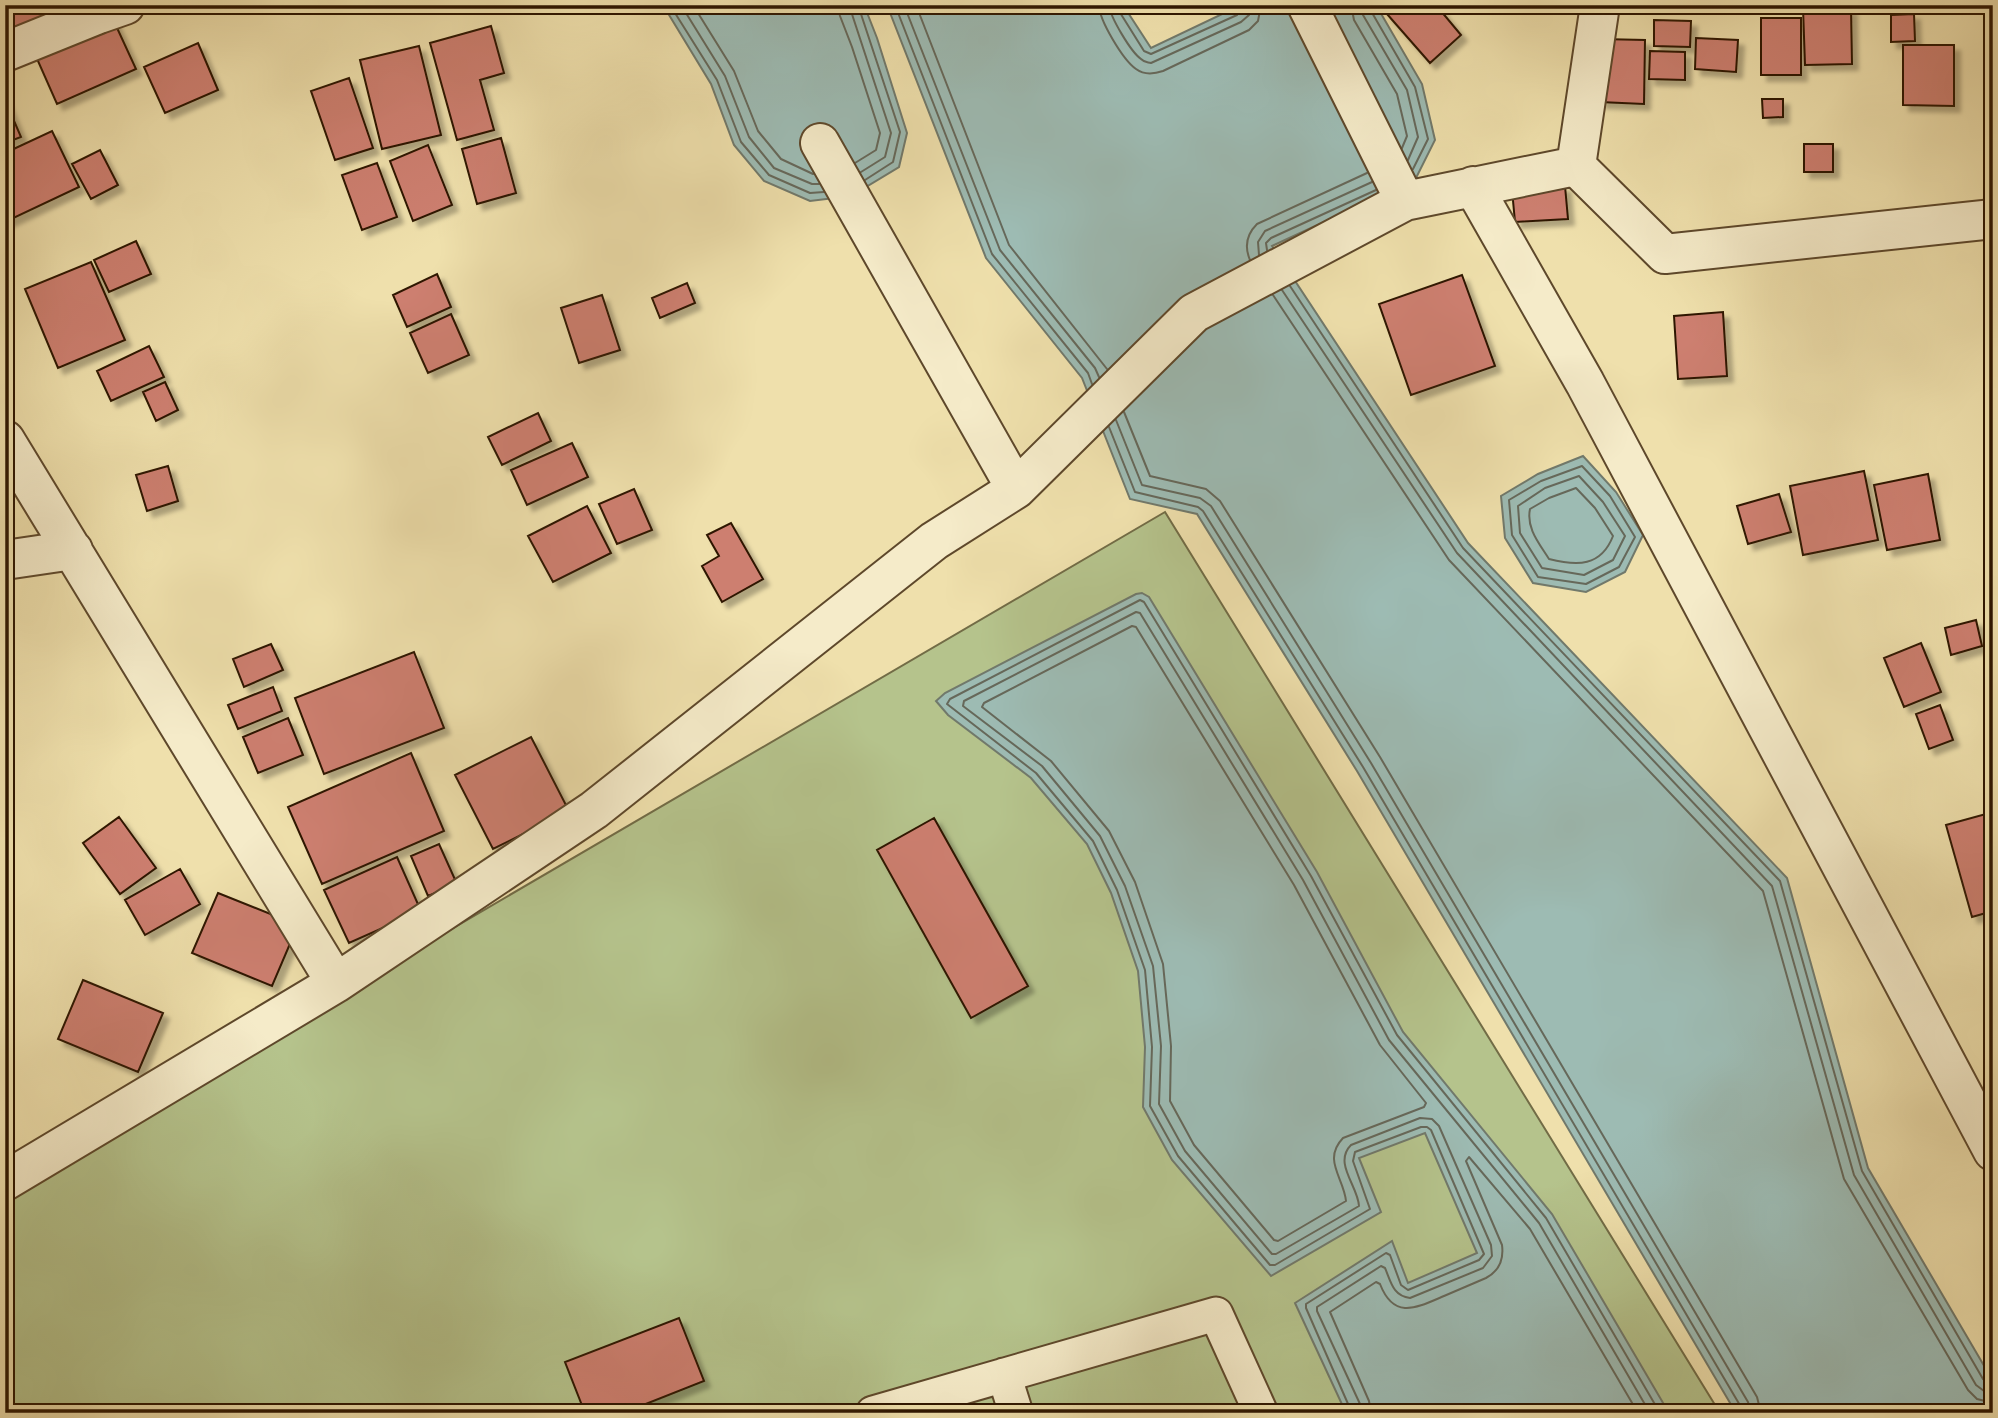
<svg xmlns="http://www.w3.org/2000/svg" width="1998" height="1418" viewBox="0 0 1998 1418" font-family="Vollkorn,serif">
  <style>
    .green { fill: #b5c38c; stroke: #726c46; stroke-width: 2 }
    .water { fill: #9dbbb3; stroke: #71796b; stroke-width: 2 }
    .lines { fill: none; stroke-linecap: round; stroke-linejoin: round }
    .shore { stroke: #66685a; stroke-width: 2 }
    .building { fill: #cd7f70; stroke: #2e1600; stroke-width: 2; filter: url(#shadow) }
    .pedestrian-casing { stroke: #5e482b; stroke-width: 37 }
    .minor-casing { stroke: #5e482b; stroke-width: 42 }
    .pedestrian { stroke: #f5ebc9; stroke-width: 33 }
    .minor { stroke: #f5ebc9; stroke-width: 38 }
  </style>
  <defs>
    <filter id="shadow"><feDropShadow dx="6" dy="6" stdDeviation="2" flood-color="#0004"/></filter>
  </defs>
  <rect width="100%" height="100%" fill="#efe0ac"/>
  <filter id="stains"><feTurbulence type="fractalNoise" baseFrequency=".00286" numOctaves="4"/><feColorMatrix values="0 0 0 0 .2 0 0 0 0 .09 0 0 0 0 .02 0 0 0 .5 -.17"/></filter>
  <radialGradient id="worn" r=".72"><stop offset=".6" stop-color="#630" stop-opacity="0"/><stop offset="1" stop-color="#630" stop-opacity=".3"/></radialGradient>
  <path class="green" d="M1165,512L1720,1413H5V1190Z"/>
  <path class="water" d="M663,5H864L877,38L907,133L899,167L851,196L810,201L764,181L734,145L711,84Z
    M887,5H1123L1151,48L1241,5H1376L1422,84L1435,140L1415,180L1272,246L1468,543L1787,878L1868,1168L1993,1381V1413H1736L1357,771L1197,514L1130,499L1082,378L986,258Z
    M1583,456L1616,492L1643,535L1625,572L1586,592L1533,583L1505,538L1501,496L1538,474Z
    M1142,593L1149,597L1317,872L1403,1032L1552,1214L1669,1413H1346L1295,1303L1392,1241L1408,1283L1477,1253L1425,1133L1359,1158L1381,1212L1271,1276L1172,1160L1143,1107L1145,1047L1138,971L1111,893L1087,844L1031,778L948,715L936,701L945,693L1136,594Z"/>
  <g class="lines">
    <path class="shore" d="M670,5L717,80L741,142L769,175L810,193L824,192
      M681,5L725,76L749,137L774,168L812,184H819
      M693,5L734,71L758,131L781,159L813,174
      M838,5L840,16L852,47L880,133L876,150L855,163
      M849,5L891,133L885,157L861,172
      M858,5L900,132L893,162L865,180
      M895,5L992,254L1088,373L1092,384
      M904,5L1000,250L1095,368L1099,377
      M916,5L1009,245L1107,369
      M1099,5C1099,20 1123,60 1136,69C1144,75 1154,74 1163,71L1249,30L1258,21L1261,5
      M1109,5C1110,17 1131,52 1141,59C1145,63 1147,62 1151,63L1241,22L1249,15L1251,5
      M1118,5L1119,11L1144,51L1151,54L1237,15L1242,5
      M1351,5L1354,20L1397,94L1407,136L1402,148
      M1361,5L1363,15L1407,90L1418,137L1408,160
      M1370,5L1371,11L1415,87L1428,139L1413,169
      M1267,250L1266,243L1271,238L1376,190
      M1259,255L1258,242L1265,231L1372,182
      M1250,260C1244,246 1247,234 1257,224L1367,173
      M1290,286L1463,548L1780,881L1862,1171L1983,1379L1993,1384
      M1282,290L1457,553L1772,886L1854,1175L1976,1385L1984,1391L1993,1392
      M1273,295L1449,560L1763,891L1844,1179L1968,1390L1977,1399L1993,1403
      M1124,412L1150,476L1206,489L1220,501L1380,757L1757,1397L1761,1413
      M1116,420L1142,485L1200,498L1211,506L1371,763L1748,1402L1751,1413
      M1109,427L1135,492L1198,507L1203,511L1363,767L1741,1407L1742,1413
      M1582,466L1610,496L1635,537L1619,567L1586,584L1538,577L1512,535L1509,500L1541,481Z
      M1579,476L1603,502L1625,536L1613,560L1584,575L1542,568L1520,533L1518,506L1545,488Z
      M1576,488L1595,508L1613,536C1601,567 1577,566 1549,559C1539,543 1526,528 1530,509L1549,498Z
      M1132,626L1136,627L1294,885L1380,1045L1426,1103L1424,1107L1343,1138C1322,1160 1344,1178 1346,1201L1278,1241L1274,1240L1194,1145L1170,1101L1171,1046L1163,964L1135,882L1109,831L1051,761L982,707L984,703Z
      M1352,1413L1306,1308V1304L1386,1253L1390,1255L1401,1285L1408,1290L1479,1260L1484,1254L1431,1130L1427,1127H1421L1355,1152L1353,1161L1370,1209L1275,1265H1270L1178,1156L1150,1106L1152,1047L1145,970L1117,890L1093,841L1036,773L947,704L950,699L1140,600L1144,602L1311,876L1397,1035L1546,1218L1660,1413
      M1361,1413L1360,1404L1317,1311V1307L1381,1266L1385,1268C1391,1282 1393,1296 1410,1298L1483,1268L1492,1256L1491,1245L1439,1126L1432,1119L1420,1118L1351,1145C1333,1163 1358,1186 1359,1206L1276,1254H1272L1185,1151L1159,1104L1161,1046L1153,966L1125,886L1100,836L1042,766L963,706L964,701L1136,612L1140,613L1303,880L1389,1040L1539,1223L1650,1413
      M1371,1413L1369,1401L1330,1312L1376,1282L1380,1284C1394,1320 1416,1308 1444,1296C1458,1290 1472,1284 1486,1278C1499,1271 1504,1260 1502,1245L1466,1161L1469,1157L1530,1229L1638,1413"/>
  </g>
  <path class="building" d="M5,5H41L45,19L5,31Z
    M1397,5H1436L1461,35L1430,63L1387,14Z
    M1803,8H1851L1852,64L1805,65Z
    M1914,14L1915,41L1891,42V15Z
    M112,17L136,69L57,104L34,52Z
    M1761,18H1801V75H1761Z
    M1654,20L1691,21L1690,47L1654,46Z
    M491,26L504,73L480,80L494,130L457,140L430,43Z
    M1696,38L1738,40L1736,72L1695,69Z
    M1601,39L1645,40L1644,104L1600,102Z
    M198,43L218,90L165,113L144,67Z
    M1903,45H1954V106L1903,105Z
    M419,46L441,135L382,149L360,60Z
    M1650,51L1685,52V80L1649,79Z
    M349,78L373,148L335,160L311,91Z
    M1762,99H1783V117L1763,118Z
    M5,100L21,137L5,143Z
    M52,131L79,187L5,222V153Z
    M501,138L516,193L477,204L462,149Z
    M1804,144H1833V172H1804Z
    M428,145L452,205L413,221L390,161Z
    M100,150L118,185L91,199L72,164Z
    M377,163L397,217L362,230L342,175Z
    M1565,186L1568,219L1515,222L1512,190Z
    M136,241L151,274L109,292L94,260Z
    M91,262L125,340L58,368L25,289Z
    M437,274L451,307L407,327L393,295Z
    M1462,275L1495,366L1411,395L1379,304Z
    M687,283L695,303L660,318L652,298Z
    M602,295L620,350L579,363L561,308Z
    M1723,312L1727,376L1678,379L1674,316Z
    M451,314L469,355L428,373L410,333Z
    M149,346L164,377L111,401L97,371Z
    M165,382L178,410L156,421L143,392Z
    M538,413L551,441L502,465L488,437Z
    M572,443L588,477L527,505L511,470Z
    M168,466L178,501L147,511L136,475Z
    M1864,471L1878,540L1803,555L1790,486Z
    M1928,474L1940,540L1887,550L1874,485Z
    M634,489L652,530L617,544L599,504Z
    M1779,494L1791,532L1748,544L1737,506Z
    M587,506L611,553L553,582L528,536Z
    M731,523L763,579L722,602L702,566L719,556L707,535Z
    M1976,620L1982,646L1951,655L1945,628Z
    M1921,643L1941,692L1904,707L1884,658Z
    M271,644L283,670L244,687L233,659Z
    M414,652L444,728L324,774L295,698Z
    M273,687L282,711L238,729L228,705Z
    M1940,705L1953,740L1929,749L1916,714Z
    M288,718L303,755L258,773L243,737Z
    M531,737L569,811L493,849L455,775Z
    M411,753L444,831L322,884L288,807Z
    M1993,812V911L1972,917L1946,825Z
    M119,817L156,868L120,894L83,843Z
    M934,818L1028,986L971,1018L877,850Z
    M439,844L457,884L428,896L411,856Z
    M397,857L421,911L349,943L324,890Z
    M180,869L200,904L145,935L125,900Z
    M218,893L298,925L272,986L192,953Z
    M83,980L163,1013L138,1072L58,1039Z
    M679,1318L704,1381L623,1413H585L565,1362Z"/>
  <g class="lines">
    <defs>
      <path id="pedestrian" d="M1004,1375L1016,1413
        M873,1413L1216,1314L1261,1413"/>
      <path id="minor" d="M1307,5L1405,201
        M5,52L99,14L125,5
        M820,143L1016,489
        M1576,166L1600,5
        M1473,186L1585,383L1993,1151
        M5,440L336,983
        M5,560L73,550
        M5,1181L336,983L594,810L934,541L1016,489L1194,313L1405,201L1576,166L1665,254L1993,219"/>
    </defs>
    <use href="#pedestrian" class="pedestrian-casing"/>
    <use href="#minor" class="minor-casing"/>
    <use href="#pedestrian" class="pedestrian"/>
    <use href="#minor" class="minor"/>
  </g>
  <rect width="1998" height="1418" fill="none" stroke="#efe0ac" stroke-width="28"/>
  <rect x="7" y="7" width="1984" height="1404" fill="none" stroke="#2e1600" stroke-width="3.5"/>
  <rect x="14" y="14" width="1970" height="1390" fill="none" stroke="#2e1600" stroke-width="2"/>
  <rect width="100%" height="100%" filter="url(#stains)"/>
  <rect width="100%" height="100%" fill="url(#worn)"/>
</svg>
